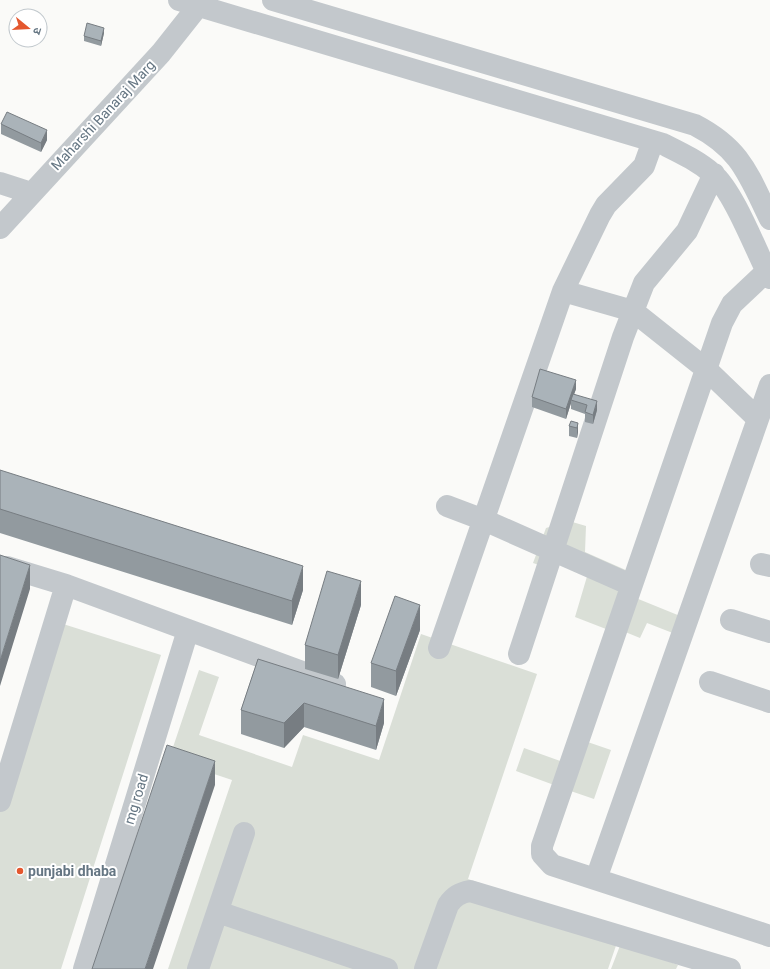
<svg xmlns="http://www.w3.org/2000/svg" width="770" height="969" viewBox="0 0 770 969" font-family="Roboto,'Noto Sans Devanagari',sans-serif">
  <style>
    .green { fill: #dadfd7 }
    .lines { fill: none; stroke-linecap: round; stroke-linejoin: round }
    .minor { stroke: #c3c8cc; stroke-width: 22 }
    .wall { fill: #929a9f }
    .shaded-wall { fill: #777d82 }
    .building { fill: #aab3b9; stroke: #777d82 }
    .poi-dot { fill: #e4572e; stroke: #fff; stroke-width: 1.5 }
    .labels { text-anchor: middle; stroke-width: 4; stroke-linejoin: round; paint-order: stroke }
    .street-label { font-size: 14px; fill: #657683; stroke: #fff }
    .poi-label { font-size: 14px; font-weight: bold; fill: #657683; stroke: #fff; text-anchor: start }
  </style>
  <rect width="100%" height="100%" fill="#fafaf8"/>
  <path class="green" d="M569,521L586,526L585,552L628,571L606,629L575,617L591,563L555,542L545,567L533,563L546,528Z
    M626,594L690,620L683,637L647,623L640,638L613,627Z
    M60,623L161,655L61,969H0V812Z
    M421,634L537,674L468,879L621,931L608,969H168L232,780L169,759L199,670L219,677L199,735L292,767L303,735L379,760Z
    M576,738L611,750L594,799L559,787Z
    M524,748L563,762L554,785L516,771Z
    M621,943L678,965L676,969H611Z"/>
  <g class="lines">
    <path class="minor" d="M179,0L663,144C681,153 698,161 713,174C734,192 756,251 770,278
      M273,0L695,125C741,149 748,174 770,219
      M0,183L31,193
      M0,228L161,53L203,0
      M767,271L732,304L722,323C661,497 603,672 542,846V854L552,865L770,936
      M563,291L633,311L706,369L757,418
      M447,506L484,520L631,585
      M761,564L770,566
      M7,567L66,585L335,684
      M731,620L770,632
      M439,648L563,291L600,215L606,205L644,166L653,141
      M519,654L623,337L644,283L687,231L714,174
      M710,682L770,702
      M0,801L66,585
      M596,879L770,385
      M218,912L387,969
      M84,969L188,630
      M198,969L244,833
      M425,969L448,905C454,896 460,893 470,891L730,969"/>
  </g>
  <path class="wall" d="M104,33L101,46L84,41V36Z
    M1,124L47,140L41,152L1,134Z
    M576,389L574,394L597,410L593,424L585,422V414L571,409V403L566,419L532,407V397Z
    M578,423V432L577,438L569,436V426Z
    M0,471L303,590L292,625L0,533Z
    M361,605L338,679L305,669V645Z
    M420,630L396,696L371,687V663Z
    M258,659L384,723L376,750L304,727L284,748L241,734V710Z"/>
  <path class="shaded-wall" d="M104,28V33L101,46V41Z
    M47,130V140L41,152V143Z
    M576,380V389L572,400H571V403L566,419V409Z
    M597,401V410L593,424V415Z
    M578,423V432L577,438V428Z
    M30,565V589L0,686V661Z
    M303,566V590L292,625V601Z
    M361,581V605L338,679V655Z
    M420,605V630L396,696V671Z
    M384,699V723L376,750V726Z
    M304,703V727L284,748V723Z
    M215,761V785L153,969H145Z"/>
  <path class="building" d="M87,23L104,28L101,41L84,36Z
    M7,112L47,130L41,143L1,124Z
    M540,369L576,380L566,409L532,397Z
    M573,394L597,401L593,415L585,412L587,405L571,400Z
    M571,421L578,423L577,428L569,426Z
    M0,470L303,566L292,601L0,509Z
    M0,555L30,565L0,661Z
    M327,571L361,581L338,655L305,645Z
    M395,596L420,605L396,671L371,663Z
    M258,659L384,699L376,726L304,703L284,723L241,710Z
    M167,745L215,761L145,969H92Z"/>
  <circle class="poi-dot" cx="20" cy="871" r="4"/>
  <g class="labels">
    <g class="street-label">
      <text transform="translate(103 115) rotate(-47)" y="5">Maharshi Banaraj Marg</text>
      <text transform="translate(136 799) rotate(-73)" y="5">mg road</text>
    </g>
    <g class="poi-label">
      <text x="28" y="876">punjabi dhaba</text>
    </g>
  </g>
  <g transform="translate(28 28) rotate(108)"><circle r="19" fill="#ffffff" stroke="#c1c8cd"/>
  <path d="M0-3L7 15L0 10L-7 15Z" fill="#e4572e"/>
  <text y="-6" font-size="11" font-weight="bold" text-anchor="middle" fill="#657683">उ</text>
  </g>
</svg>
